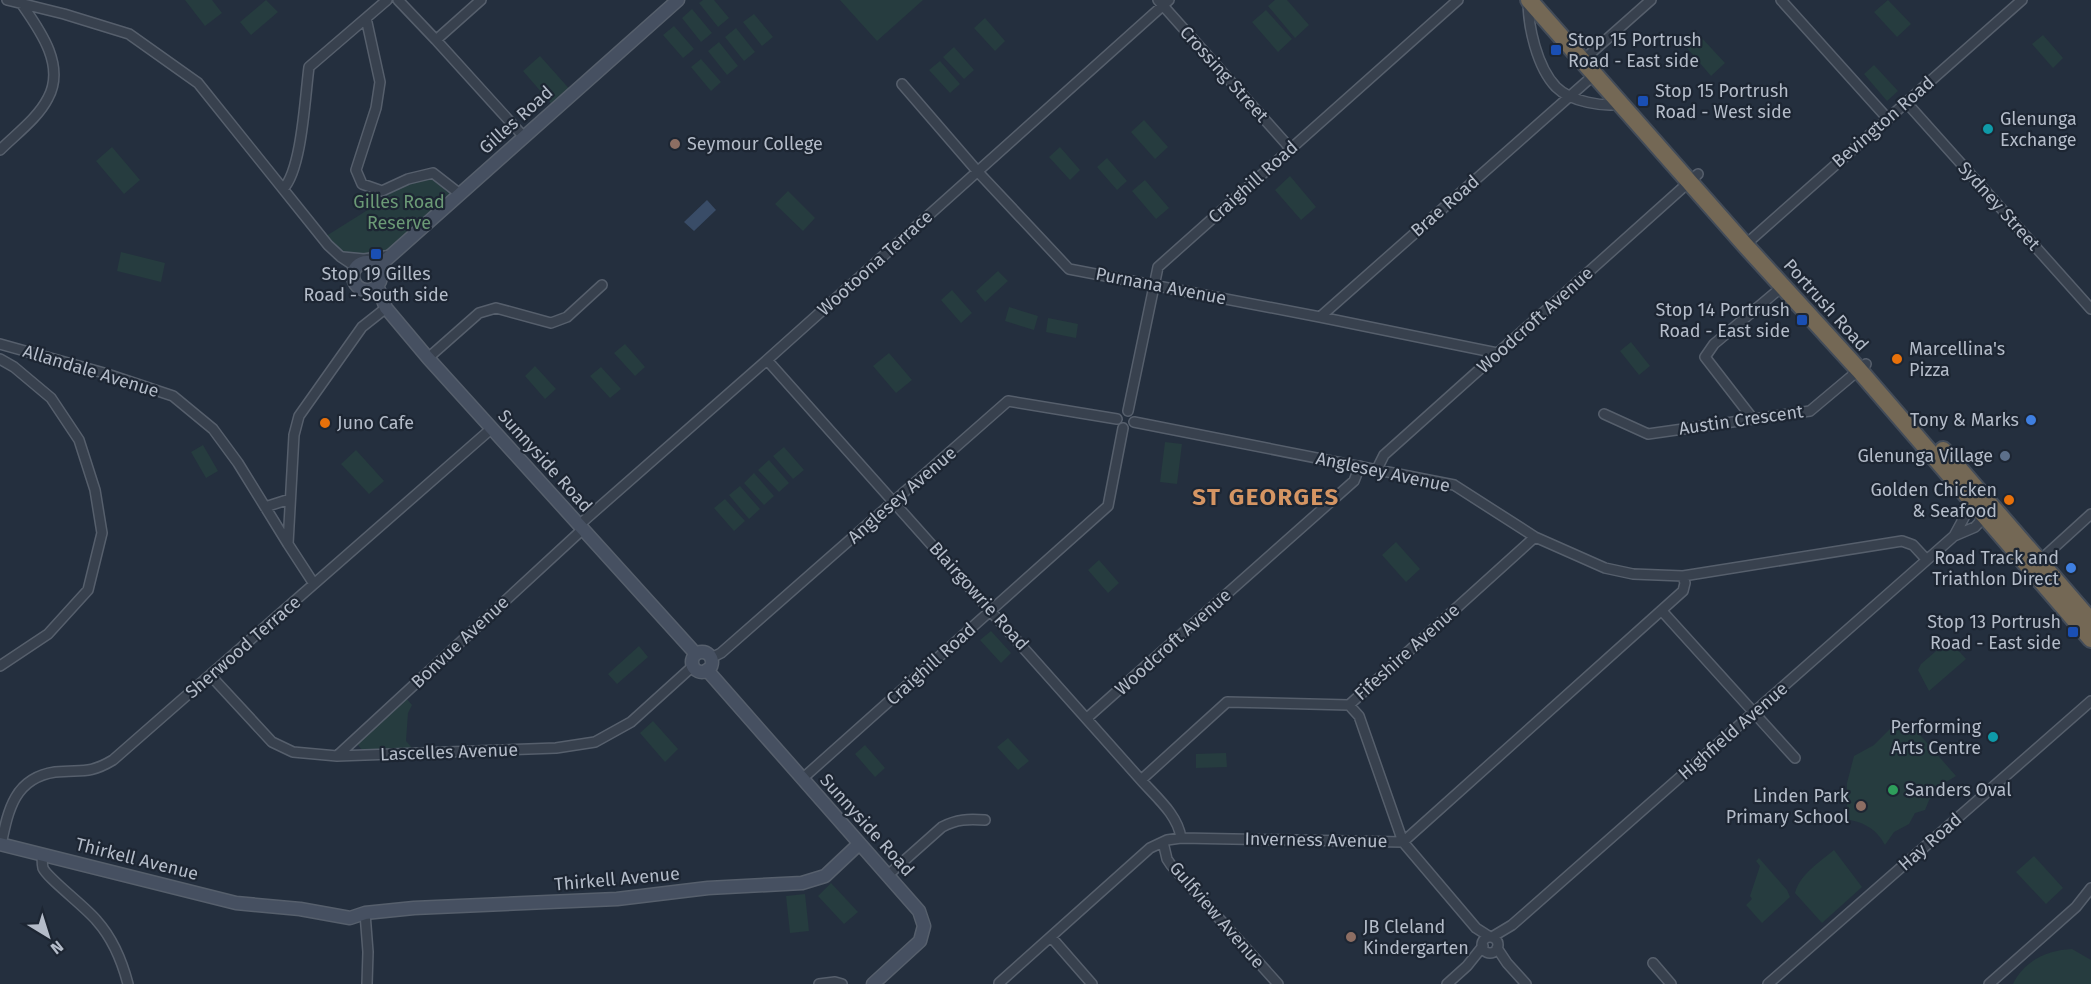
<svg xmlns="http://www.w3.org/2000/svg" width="2091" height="984" viewBox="0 0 2091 984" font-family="'Fira Sans',sans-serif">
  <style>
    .green { fill: #263c3f }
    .water { fill: #394c67 }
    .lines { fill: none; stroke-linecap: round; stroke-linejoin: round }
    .street-casing { stroke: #565f6c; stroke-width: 12 }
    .secondary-casing { stroke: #565f6c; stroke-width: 15 }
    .highway-casing { stroke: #434c59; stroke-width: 20 }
    .street { stroke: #38414e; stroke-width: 9 }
    .secondary { stroke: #465061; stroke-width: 12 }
    .highway { stroke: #746855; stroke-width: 16 }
    .transit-dot { fill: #1a4fb4; stroke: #1d2633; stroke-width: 2 }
    .culture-dot { fill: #0f9aa8; stroke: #1d2633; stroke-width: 2 }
    .education-dot { fill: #8d6e63; stroke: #1d2633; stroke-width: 2 }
    .food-dot { fill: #e8710a; stroke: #1d2633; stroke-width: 2 }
    .shop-dot { fill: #3f7fe0; stroke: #1d2633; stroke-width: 2 }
    .service-dot { fill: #5c6f8a; stroke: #1d2633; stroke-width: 2 }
    .leisure-dot { fill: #2e9e5b; stroke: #1d2633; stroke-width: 2 }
    .labels { text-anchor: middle; stroke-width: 4.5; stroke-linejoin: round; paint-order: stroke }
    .poi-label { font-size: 18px; fill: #b4bcc9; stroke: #1d2633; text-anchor: start }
    .street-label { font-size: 18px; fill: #b4bcc9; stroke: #1d2633 }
    .park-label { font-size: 18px; fill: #6b9a76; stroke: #1d2633 }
    .district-label { font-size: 24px; font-weight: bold; letter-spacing: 1.5px; fill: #d59563; stroke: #1d2633 }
  </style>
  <rect width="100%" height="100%" fill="#242f3e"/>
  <path class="green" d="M185,0H212L222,13L205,26Z
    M266,0L278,12L251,35L240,22Z
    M703,0H714L729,18L718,27L699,3Z
    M840,0H923L877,41Z
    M1275,0H1287L1309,25L1295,38L1268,6Z
    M1888,0L1911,24L1897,37L1874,12Z
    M692,9L712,33L701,42L682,18Z
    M1266,10L1292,39L1278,52L1252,22Z
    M754,14L773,37L762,46L743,22Z
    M985,18L1005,41L995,51L974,28Z
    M674,26L694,49L683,58L663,35Z
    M736,28L755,52L744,61L725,37Z
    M2043,35L2063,58L2053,68L2032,44Z
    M1700,36L1725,63L1711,76L1687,48Z
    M719,42L738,66L727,75L708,51Z
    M954,47L974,70L964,79L943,57Z
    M540,56L573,93L556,109L523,71Z
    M701,59L721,82L711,91L691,67Z
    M940,61L960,84L950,93L929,70Z
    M1874,65L1898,91L1887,101L1864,74Z
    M1144,120L1168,147L1155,159L1131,132Z
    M112,147L140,180L124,194L96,161Z
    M1060,147L1080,170L1070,180L1049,157Z
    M1107,158L1127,181L1117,190L1097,167Z
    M433,173L460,194L374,264L365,262L356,267L323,238L366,211L382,191Z
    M1290,176L1316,207L1301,220L1275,190Z
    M1145,180L1169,208L1156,219L1132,191Z
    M788,191L815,218L803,231L775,204Z
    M121,252L165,263L161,282L117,271Z
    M998,271L1008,281L985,302L976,291Z
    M952,290L972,313L961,323L941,300Z
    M1009,307L1038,316L1034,330L1005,321Z
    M1048,318L1078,324L1076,338L1046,332Z
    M1631,342L1650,366L1639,375L1620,351Z
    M625,344L645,367L635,376L614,353Z
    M889,353L912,380L896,393L873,366Z
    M535,366L556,389L545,399L525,376Z
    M601,367L621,389L610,398L590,376Z
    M1165,442L1182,444L1177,484L1160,482Z
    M203,445L218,471L206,478L191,452Z
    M784,447L804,470L793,479L773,456Z
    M356,450L384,481L369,494L341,464Z
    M769,460L789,483L779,492L758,470Z
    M754,473L774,496L764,505L744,483Z
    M740,486L760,509L749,519L729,495Z
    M725,499L745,521L734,531L714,508Z
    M1396,542L1420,569L1406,582L1382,555Z
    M1099,560L1119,583L1108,593L1088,570Z
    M991,631L1011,653L1001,663L980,640Z
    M1949,640L1966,659L1929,691L1918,670L1921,664Z
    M639,646L648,657L617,684L608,674Z
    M406,698L412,705L408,713L406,741L414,750L363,751L358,745L360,740Z
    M653,721L678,749L665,762L640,733Z
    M1891,728H1914L1956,776L1941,785L1938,794L1930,798L1925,810L1915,813L1909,824L1894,832L1885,845C1876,828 1862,821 1843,819L1847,805V783L1854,756L1874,745Z
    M1008,738L1029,761L1018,770L997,747Z
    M865,745L885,768L875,777L855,754Z
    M1226,753L1227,767L1196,768V754Z
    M1834,850L1862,887L1822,923L1795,893C1800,874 1820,862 1834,850Z
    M2034,856L2063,888L2046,904L2016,872Z
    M1759,858L1787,890L1790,897L1762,923L1746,905L1752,899L1750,896L1760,866L1756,861Z
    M831,883L858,912L844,924L818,896Z
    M805,894L809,931L790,933L786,896Z
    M2072,949L2091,960V984H2013C2024,961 2047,950 2072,949Z"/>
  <path class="water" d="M707,200L716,210L694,231L684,222Z"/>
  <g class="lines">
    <defs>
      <path id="street" d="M7,0L64,14L129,34L198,83L328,245L341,257L356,267
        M398,0L436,40L524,137
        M1158,0L1290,148
        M1528,0C1528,27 1537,67 1556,87C1571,102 1603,107 1622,104
        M1781,0L1888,119
        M366,18L380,82L376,108L356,170L362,184L382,191L408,179L433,173L460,194
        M436,40L481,0
        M1590,54L1651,0
        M902,84L978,172L1069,269L1320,317L1497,353
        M1906,102L2091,309
        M0,150C16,134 38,118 48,98C66,65 39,29 21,3
        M283,189C302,170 305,96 309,67L387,0
        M1745,245L2022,0
        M343,257L364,259L392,255
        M1320,317L1595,74
        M0,344L104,373L173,396L213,429L238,463L288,544
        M428,358L479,313L496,308L551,323L567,317L602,285
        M0,359L14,367L51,398L79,440L95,490L102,533L88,590L48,634L0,666
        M767,360L1141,780C1156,797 1178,815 1181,838
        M1128,411L1158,267L1458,0
        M1604,414L1648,434L1810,411L1866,364
        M1753,419L1705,357L1714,344L1783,286
        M1134,422L1454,485L1535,537L1605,568L1633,574L1683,576L1902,541L1913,545L1926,559
        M1377,469L1384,455L1698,174
        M265,507L290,499
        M579,525L767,360L1169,0
        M1954,536L1975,527L1986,515
        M2036,564L2091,514
        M314,584L288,544L294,435L299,416L362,327L386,308
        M1662,611L1795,758
        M711,658L721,653L1008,401L1117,419
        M211,676L272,742L293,752L337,756L556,748L595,742L631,722L693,666
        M1349,705L1359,716L1403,842L1476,928L1490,937
        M1087,718L1354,481L1360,466
        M337,756L583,529
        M802,779L1108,506L1123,428
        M1141,780L1227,702L1349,705L1535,537
        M1163,842L1167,859L1171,865L1278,984
        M1,845C8,811 14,778 55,772C81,769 88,775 113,760L491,429
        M43,854C42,858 42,863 43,868C47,878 87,908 97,921C113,939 122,961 128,984
        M888,875L942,827C957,819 968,819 985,820
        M365,913L368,952L367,984
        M1051,937L1092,984
        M1492,937L1512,925L1954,536L1966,514L1970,498
        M1482 945a8 8 0 1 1 16 0a8 8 0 1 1-16 0Z
        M1497,948L1507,963L1526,984
        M1653,963L1671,984
        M999,983L1150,848L1167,840L1181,838L1403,842L1683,591L1685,583L1683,576
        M819,984L835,982L842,984
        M1447,984L1467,966L1483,946
        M1768,984L2091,701
        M1989,984L2076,907L2091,888"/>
      <path id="secondary" d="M353 276a14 14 0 1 1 28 0a14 14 0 1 1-28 0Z
        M378,267L678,0
        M377,285L386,308L428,358L696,654
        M692 662a10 10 0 1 1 20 0a10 10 0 1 1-20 0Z
        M707,670L919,911L924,926L920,941L873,984
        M0,844L236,903L300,909L350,918L365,913L414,908L617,899L708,888L802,883L825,876L859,844"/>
      <path id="highway" d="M1529,0L1745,245L1859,370L2091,639
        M1943,450L2091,621"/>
    </defs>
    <use href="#street" class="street-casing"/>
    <use href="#secondary" class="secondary-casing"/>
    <use href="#highway" class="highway-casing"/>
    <use href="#street" class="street"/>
    <use href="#secondary" class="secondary"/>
    <use href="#highway" class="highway"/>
  </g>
  <g class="transit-dot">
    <rect x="1550" y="44" width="12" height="12" rx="3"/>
    <rect x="1637" y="95" width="12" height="12" rx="3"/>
    <rect x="370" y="248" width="12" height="12" rx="3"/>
    <rect x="1796" y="314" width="12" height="12" rx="3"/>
    <rect x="2067" y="626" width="12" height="12" rx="3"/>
  </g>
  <g class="culture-dot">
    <circle cx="1988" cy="129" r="6"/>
    <circle cx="1993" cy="737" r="6"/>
  </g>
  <g class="education-dot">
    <circle cx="675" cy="144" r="6"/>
    <circle cx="1861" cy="806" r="6"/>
    <circle cx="1351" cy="937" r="6"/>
  </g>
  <g class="food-dot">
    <circle cx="1897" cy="359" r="6"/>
    <circle cx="325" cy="423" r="6"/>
    <circle cx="2009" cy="500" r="6"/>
  </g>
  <g class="shop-dot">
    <circle cx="2031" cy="420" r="6"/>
    <circle cx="2071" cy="568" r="6"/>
  </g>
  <circle class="service-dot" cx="2005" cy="456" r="6"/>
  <circle class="leisure-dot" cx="1893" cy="790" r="6"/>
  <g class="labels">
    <g class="poi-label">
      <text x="1568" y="46">Stop 15 Portrush<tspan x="1568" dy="21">Road - East side</tspan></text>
      <text x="1655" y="97">Stop 15 Portrush<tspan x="1655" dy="21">Road - West side</tspan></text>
      <text x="2000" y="125">Glenunga<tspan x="2000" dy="21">Exchange</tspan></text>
      <text x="687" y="150">Seymour College</text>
      <text x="376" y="280" text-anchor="middle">Stop 19 Gilles<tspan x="376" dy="21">Road - South side</tspan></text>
      <text x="1790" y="316" text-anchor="end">Stop 14 Portrush<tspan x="1790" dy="21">Road - East side</tspan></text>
      <text x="1909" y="355">Marcellina's<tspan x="1909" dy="21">Pizza</tspan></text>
      <text x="2019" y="426" text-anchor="end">Tony &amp; Marks</text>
      <text x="337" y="429">Juno Cafe</text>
      <text x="1993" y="462" text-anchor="end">Glenunga Village</text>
      <text x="1997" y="496" text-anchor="end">Golden Chicken<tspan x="1997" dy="21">&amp; Seafood</tspan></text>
      <text x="2059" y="564" text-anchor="end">Road Track and<tspan x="2059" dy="21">Triathlon Direct</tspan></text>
      <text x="2061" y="628" text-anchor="end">Stop 13 Portrush<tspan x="2061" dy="21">Road - East side</tspan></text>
      <text x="1981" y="733" text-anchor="end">Performing<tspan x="1981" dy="21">Arts Centre</tspan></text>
      <text x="1905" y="796">Sanders Oval</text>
      <text x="1849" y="802" text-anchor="end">Linden Park<tspan x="1849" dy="21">Primary School</tspan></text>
      <text x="1363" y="933">JB Cleland<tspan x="1363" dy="21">Kindergarten</tspan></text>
    </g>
    <g class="street-label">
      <text transform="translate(1224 74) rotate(48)" y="6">Crossing Street</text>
      <text transform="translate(516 120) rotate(-42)" y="6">Gilles Road</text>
      <text transform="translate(1883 122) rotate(-41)" y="6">Bevington Road</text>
      <text transform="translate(1253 182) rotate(-42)" y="6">Craighill Road</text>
      <text transform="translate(1445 206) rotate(-41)" y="6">Brae Road</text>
      <text transform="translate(1999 206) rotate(48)" y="6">Sydney Street</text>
      <text transform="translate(875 263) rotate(-42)" y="6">Wootoona Terrace</text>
      <text transform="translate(1161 286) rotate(11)" y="6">Purnana Avenue</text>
      <text transform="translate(1826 305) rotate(48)" y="6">Portrush Road</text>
      <text transform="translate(1535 320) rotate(-42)" y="6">Woodcroft Avenue</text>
      <text transform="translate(91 371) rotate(17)" y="6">Allandale Avenue</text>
      <text transform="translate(1741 420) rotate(-8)" y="6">Austin Crescent</text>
      <text transform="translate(545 461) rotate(48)" y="6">Sunnyside Road</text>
      <text transform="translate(1383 472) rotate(12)" y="6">Anglesey Avenue</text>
      <text transform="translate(902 495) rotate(-41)" y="6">Anglesey Avenue</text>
      <text transform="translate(979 596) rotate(48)" y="6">Blairgowrie Road</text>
      <text transform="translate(460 642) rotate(-43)" y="6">Bonvue Avenue</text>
      <text transform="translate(1173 642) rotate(-42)" y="6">Woodcroft Avenue</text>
      <text transform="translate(243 647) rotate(-41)" y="6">Sherwood Terrace</text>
      <text transform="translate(1407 652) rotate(-42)" y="6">Fifeshire Avenue</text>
      <text transform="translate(931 664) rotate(-42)" y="6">Craighill Road</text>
      <text transform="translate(1733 731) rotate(-41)" y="6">Highfield Avenue</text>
      <text transform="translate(449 752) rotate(-2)" y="6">Lascelles Avenue</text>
      <text transform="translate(867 825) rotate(48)" y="6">Sunnyside Road</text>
      <text transform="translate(1316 840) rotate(1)" y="6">Inverness Avenue</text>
      <text transform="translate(1930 842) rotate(-41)" y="6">Hay Road</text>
      <text transform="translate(137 859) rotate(14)" y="6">Thirkell Avenue</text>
      <text transform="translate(617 879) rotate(-5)" y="6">Thirkell Avenue</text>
      <text transform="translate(1217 915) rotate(49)" y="6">Gulfview Avenue</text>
    </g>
    <g class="park-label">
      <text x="399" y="208">Gilles Road<tspan x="399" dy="21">Reserve</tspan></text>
    </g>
    <g class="district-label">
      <text x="1266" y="505">ST GEORGES</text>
    </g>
  </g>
  <g transform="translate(48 936) rotate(142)" stroke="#1d2633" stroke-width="4.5" paint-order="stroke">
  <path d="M0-4.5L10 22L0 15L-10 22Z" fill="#b4bcc9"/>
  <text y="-9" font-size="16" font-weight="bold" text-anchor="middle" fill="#b4bcc9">N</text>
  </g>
</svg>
